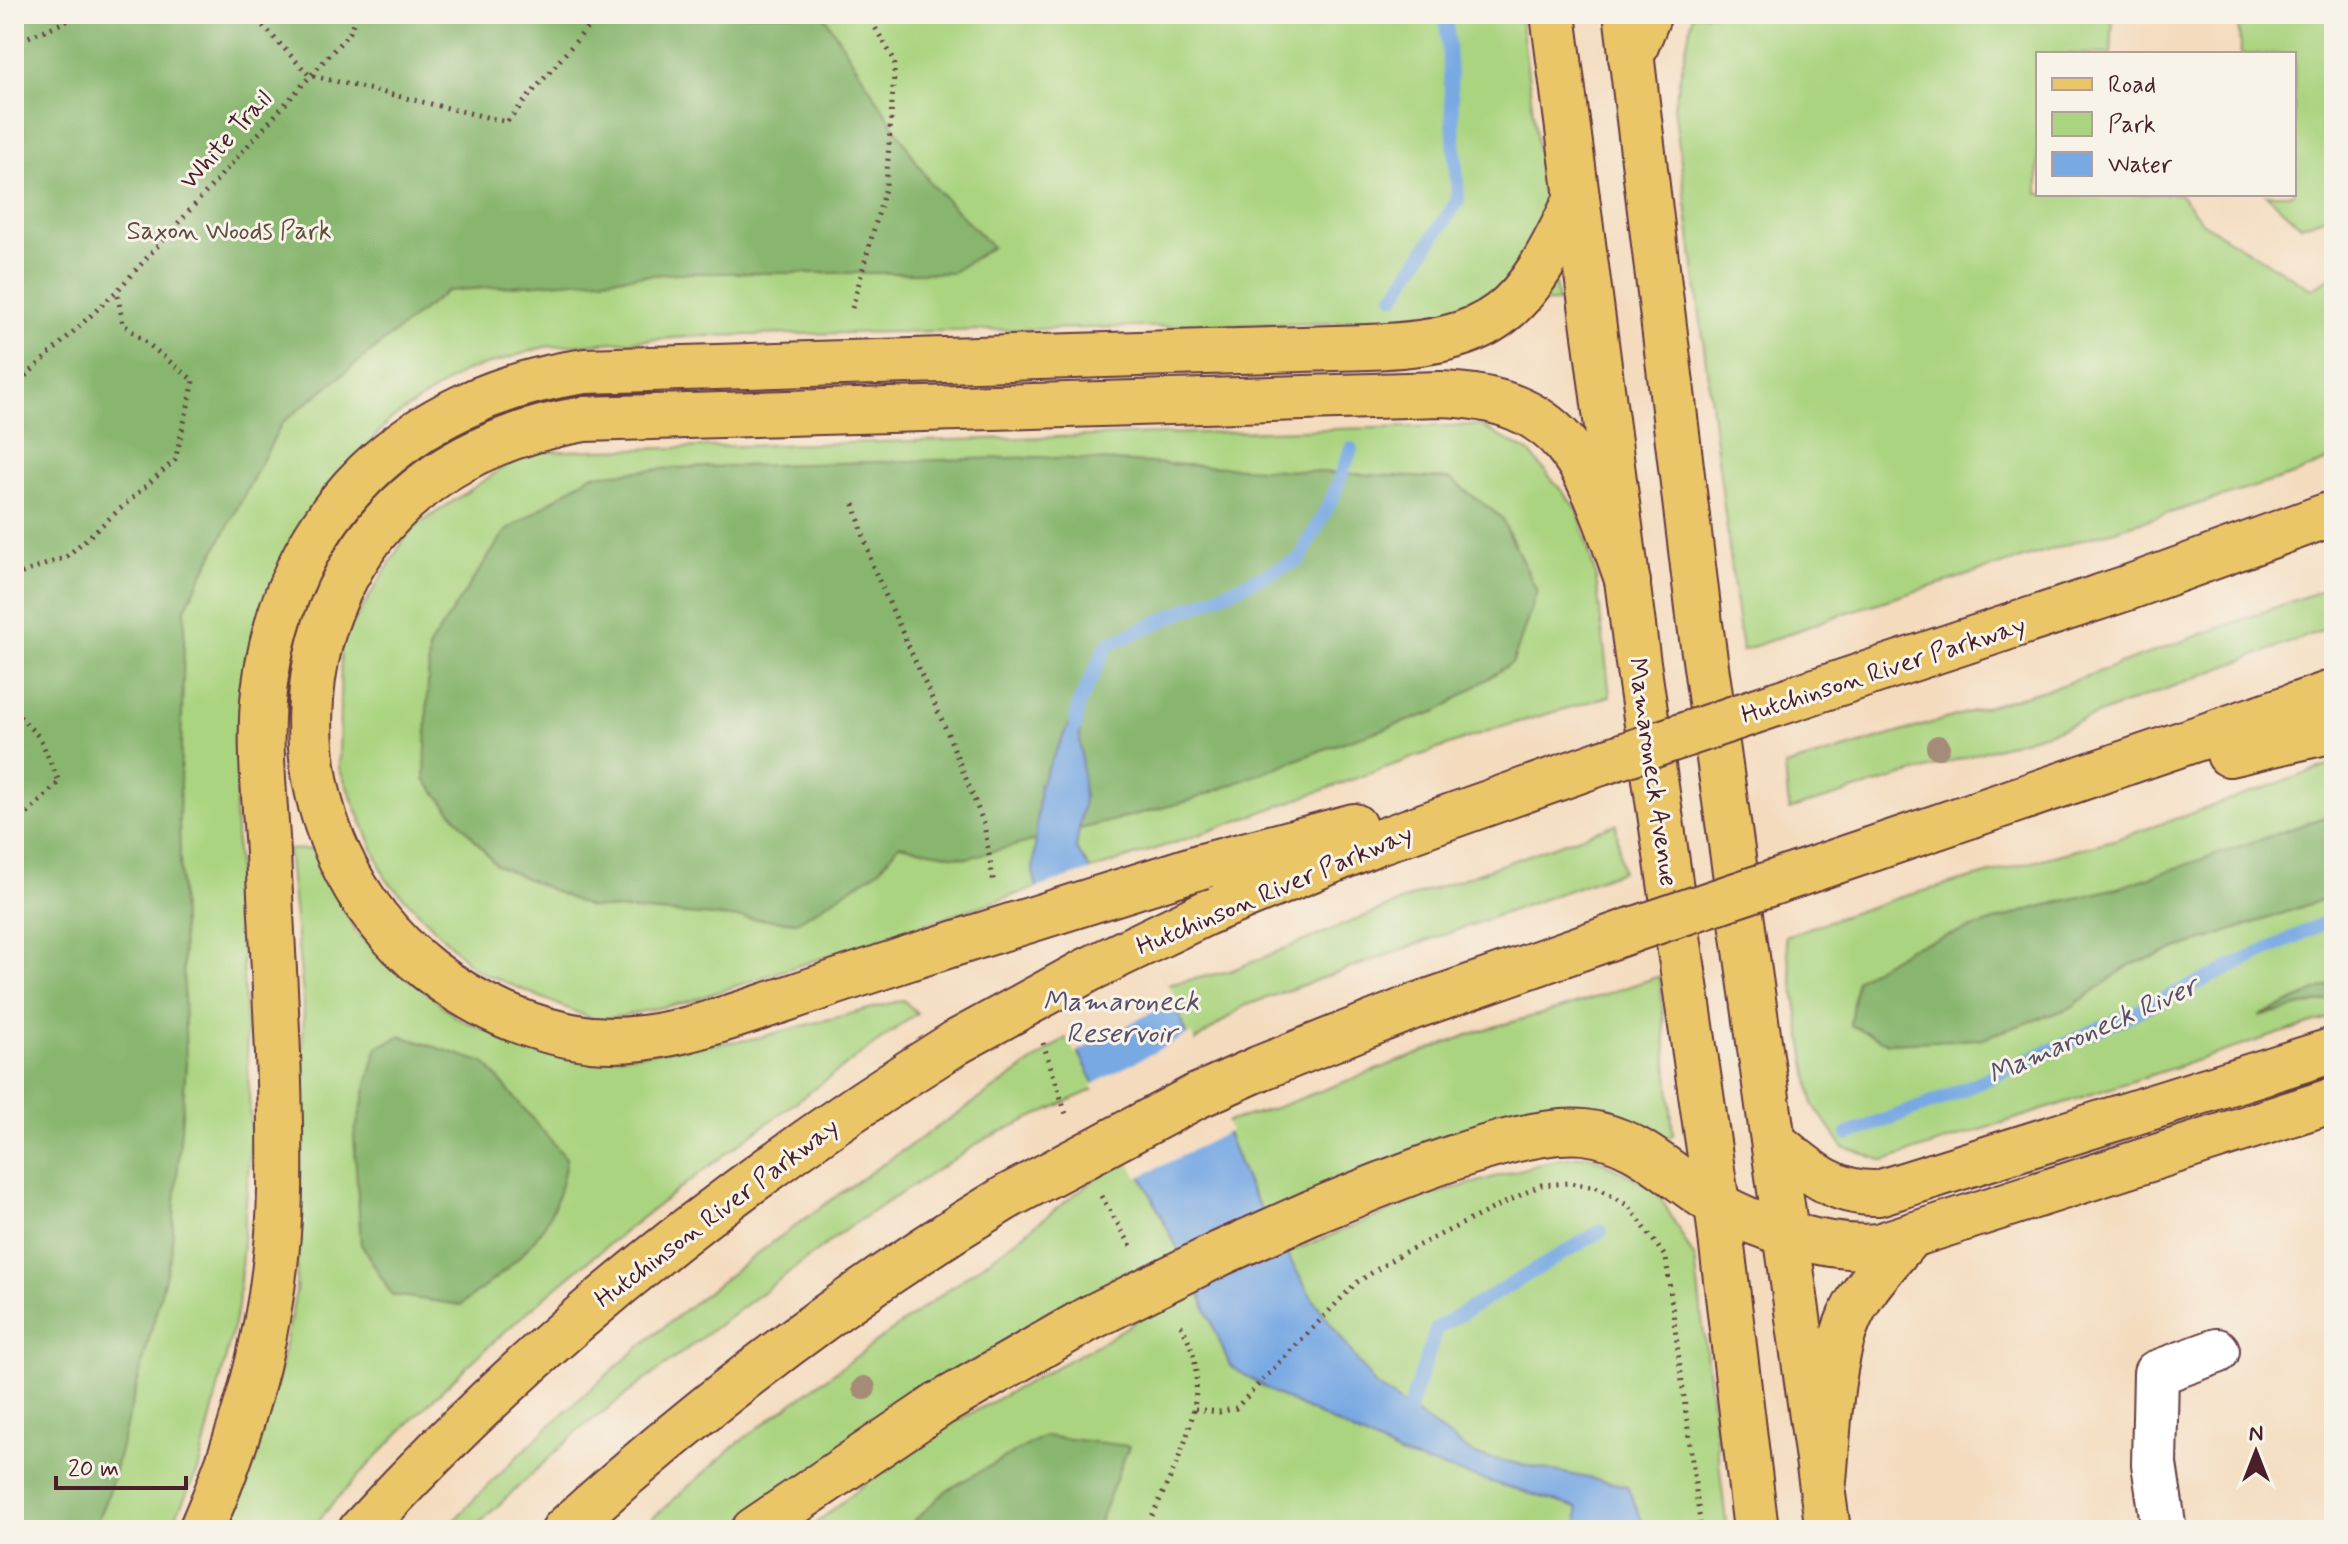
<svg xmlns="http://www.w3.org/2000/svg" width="2348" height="1544" viewBox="0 0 2348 1544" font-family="Mynerve,sans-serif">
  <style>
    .green { fill: #abd480; stroke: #7a7a56; stroke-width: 2 }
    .forest { fill: #88b66e; stroke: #696a4c; stroke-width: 2 }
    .water { fill: #78a9e3; stroke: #616487; stroke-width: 2 }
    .pier { fill: #f4dbbe }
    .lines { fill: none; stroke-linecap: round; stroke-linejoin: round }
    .stream { stroke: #78a9e3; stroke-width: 14 }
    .minor-casing { stroke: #643b41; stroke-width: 48 }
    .major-casing { stroke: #643b41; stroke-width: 48 }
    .highway-casing { stroke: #643b41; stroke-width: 48 }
    .path { stroke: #643b41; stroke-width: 5; stroke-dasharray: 2 6; stroke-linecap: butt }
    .minor { stroke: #fff; stroke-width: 44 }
    .major { stroke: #ebc669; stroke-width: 44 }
    .highway { stroke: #ebc669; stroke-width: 44 }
    .highway-bridge-casing { stroke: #643b41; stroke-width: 48; stroke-linecap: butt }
    .highway-bridge { stroke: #ebc669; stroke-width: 44 }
    .tree { fill: #a48c79 }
    .labels { text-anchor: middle; stroke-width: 6; stroke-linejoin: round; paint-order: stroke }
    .street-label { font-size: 26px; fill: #4a1f2b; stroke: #f7f3e8 }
    .park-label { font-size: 26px; fill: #624c40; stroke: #f7f3e8 }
    .water-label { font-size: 28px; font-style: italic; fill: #5a4f6b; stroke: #f7f3e8 }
  </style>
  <rect width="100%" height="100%" fill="#f7f3e8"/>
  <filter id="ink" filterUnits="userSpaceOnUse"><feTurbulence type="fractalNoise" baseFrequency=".0125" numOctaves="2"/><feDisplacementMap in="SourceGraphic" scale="16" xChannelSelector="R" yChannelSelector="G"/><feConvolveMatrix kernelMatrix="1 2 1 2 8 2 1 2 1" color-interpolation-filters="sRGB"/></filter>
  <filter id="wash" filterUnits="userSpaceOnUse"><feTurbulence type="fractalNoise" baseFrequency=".006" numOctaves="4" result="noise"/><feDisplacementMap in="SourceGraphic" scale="32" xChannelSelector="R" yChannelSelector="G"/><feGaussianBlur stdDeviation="1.8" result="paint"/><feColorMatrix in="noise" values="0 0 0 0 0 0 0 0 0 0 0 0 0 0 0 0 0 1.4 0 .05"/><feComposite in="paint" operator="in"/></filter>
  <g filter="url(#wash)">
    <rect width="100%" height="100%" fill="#f4dbbe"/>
    <path class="green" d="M14,14H1520L1558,302L1466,304L1424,321L703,336L544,347L463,372L390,420L323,494L247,690L235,812L251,1135L238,1307L198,1471L169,1530H14Z
      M1693,14H2113L2111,54H2038V194H2180L2203,223L2311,289L2334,276V458L2296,474L1842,614L1742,651L1674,106Z
      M2237,14H2334V214L2301,226L2266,194H2294V54H2241Z
      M1479,425L1529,452L1578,510L1596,578L1610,696L1491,730L1195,836L687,1002L597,1021L474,969L386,879L339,768L341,643L410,530L527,452Z
      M2334,586V626L2056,730L1789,810L1785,766L2065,684Z
      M2334,764V1016L1884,1161L1843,1147L1813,1104L1785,936L1894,899L2117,839Z
      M1616,824L1622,871L1244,1006L1191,1044L1167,985L1230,971L1422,893Z
      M315,849L356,933L457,1018L526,1047L614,1057L753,1039L903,1000L917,1013C792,1106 664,1195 546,1296C461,1367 383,1447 309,1530H225L277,1383L296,1291L304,1005L288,850Z
      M1660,976L1673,1135L1658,1141L1615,1120L1268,1220L1249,1188L1223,1123L1278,1107L1479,1031L1563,1008Z
      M1070,1035L1097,1088L985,1139L849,1227L579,1430L472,1530H445C560,1407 694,1297 831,1200C910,1144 992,1093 1070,1035Z
      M1129,1152L1182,1256L769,1499L731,1530H639L739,1442L1019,1238Z
      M1589,1155L1656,1189L1695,1259L1727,1530H808L912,1445L1108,1339L1195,1283L1210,1317L1296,1272L1280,1241L1292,1251L1425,1197L1554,1160Z"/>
    <path class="forest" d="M14,14H823L930,183L992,247L951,273H678L447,291L282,423L185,608L179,819L186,1065L171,1254L109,1492L93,1530H14Z
      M1039,457L1450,479L1501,517L1537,591L1513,662L1438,711L1335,745L1189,801L967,858L899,845L879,870L797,922L589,907L496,865L425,780L429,646L505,532L591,475L674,468Z
      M2334,814V896L2130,965L2070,1008L1980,1039L1888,1043L1850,1025L1856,980L1909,948L2035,908L2121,887Z
      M2334,983V999L2259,1016Z
      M401,1036L485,1063L566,1158C557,1234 518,1261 461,1305L392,1295L361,1244L354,1136L377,1047Z
      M1044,1436L1129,1446L1096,1530H904L947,1490Z"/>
    <path class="water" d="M1078,706L1084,799L1076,848L1167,985L1249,1188L1311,1296L1375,1385L1475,1455L1627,1486L1646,1530H1578V1508L1400,1455L1274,1393L1230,1366L1195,1283L1070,1035L1033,871L1040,784Z"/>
    <path class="pier" d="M1095,869L1177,999L1075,1053L1066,1036L1033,889Z
      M1191,1033L1230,1131L1138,1178L1091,1085Z"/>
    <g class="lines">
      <path class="stream" d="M1394,296L1458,200L1446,14
        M1076,725L1078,706L1107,645L1299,560L1332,499L1351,449
        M1848,1134L1939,1100L2132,1014L2334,918
        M1409,1428V1409L1437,1328L1601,1231"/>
    </g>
  </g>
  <g filter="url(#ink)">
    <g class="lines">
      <defs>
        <path id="minor" d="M2164,1530L2154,1464L2156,1373L2217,1351"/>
        <path id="major" d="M1553,14L1637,656L1717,1204L1756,1530
          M1627,20L1700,624L1828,1530"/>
        <path id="highway" d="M1631,58L1649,14
          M1776,704L2130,587L2334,513
          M2229,754L2334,730
          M1202,866L1354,826
          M1799,874L2334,692
          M1208,912L1378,842L1601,763
          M934,950C884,966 833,983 783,1000C721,1020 657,1045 591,1039C532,1032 475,1006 429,970C267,843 268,581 448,468C490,442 535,427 584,419L1441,394C1574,399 1589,474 1628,582
          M1260,1068L1413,1007L1632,930
          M1775,1143C1807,1169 1834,1195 1878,1193L2334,1050
          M1313,1212C1377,1186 1518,1125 1584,1132C1639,1138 1672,1178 1716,1204C1758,1228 1829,1251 1878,1246L2334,1100
          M1823,1490C1829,1437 1828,1377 1846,1326C1858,1292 1887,1263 1910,1236
          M201,1530C248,1423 278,1308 280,1191C282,1078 273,966 268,853C265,800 258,745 264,691C285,512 409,396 585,371L1368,347C1498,342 1523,312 1577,198
          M361,1530C535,1339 738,1179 957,1042
          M564,1530C701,1405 848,1293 1007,1197
          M754,1530L940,1404L1088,1319"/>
      </defs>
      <use href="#minor" class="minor-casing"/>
      <use href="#major" class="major-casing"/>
      <use href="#highway" class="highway-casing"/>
      <path class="path" d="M252,14L309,75L507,122L599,14
        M14,43L84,14
        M852,308L886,186L895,61L867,14
        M14,387L117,291L350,32L356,14
        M854,504L873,567L948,734L984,824L994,885
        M14,576L66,557L175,460L194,381L123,324L117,291
        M14,711L40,738L59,782L28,813L14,820
        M1043,1043L1067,1117
        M1101,1196L1133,1249
        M1195,1409L1219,1412L1236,1408L1356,1283L1401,1254L1541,1185L1569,1183L1596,1187L1629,1206L1666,1258L1701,1530
        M1145,1530C1175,1467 1222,1389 1179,1322"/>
      <use href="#minor" class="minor"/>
      <use href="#major" class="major"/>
      <use href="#highway" class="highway"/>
      <defs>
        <path id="highway-bridge" d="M1601,763L1776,704
          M1632,930L1799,874
          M934,950L1202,866
          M957,1042L1088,970L1208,912
          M1007,1197L1195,1097L1260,1068
          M1088,1319L1221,1253L1313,1212"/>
      </defs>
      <use href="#highway-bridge" class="highway-bridge-casing"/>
      <use href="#highway-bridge" class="highway-bridge"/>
    </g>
    <g class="tree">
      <circle cx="1938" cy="747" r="12"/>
      <circle cx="864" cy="1388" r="12"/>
    </g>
  </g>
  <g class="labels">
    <g class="street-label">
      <text transform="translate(225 139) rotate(-48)" y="9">White Trail</text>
      <text transform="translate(1883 669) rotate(-18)" y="9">Hutchinson River Parkway</text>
      <text transform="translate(1654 772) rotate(82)" y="9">Mamaroneck Avenue</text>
      <text transform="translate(1274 889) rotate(-23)" y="9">Hutchinson River Parkway</text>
      <text transform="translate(716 1212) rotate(-37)" y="9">Hutchinson River Parkway</text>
    </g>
    <g class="park-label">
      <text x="229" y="239">Saxon Woods Park</text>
    </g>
    <g class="water-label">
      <text x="1121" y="1010">Mamaroneck<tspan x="1121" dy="32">Reservoir</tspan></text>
      <text transform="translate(2092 1029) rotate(-24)" y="10">Mamaroneck River</text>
    </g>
  </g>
  <rect width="2348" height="1544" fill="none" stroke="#f7f3e8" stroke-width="48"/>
  <rect x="2036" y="52" width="260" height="144" fill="#f7f3e8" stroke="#b29e9c" stroke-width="2"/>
  <rect x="2052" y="78" width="40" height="12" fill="#ebc669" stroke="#b29e9c" stroke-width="2"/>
  <text x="2108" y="92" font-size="24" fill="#4a1f2b">Road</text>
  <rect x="2052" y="112" width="40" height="24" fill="#abd480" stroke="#b29e9c" stroke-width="2"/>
  <text x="2108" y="132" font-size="24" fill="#4a1f2b">Park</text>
  <rect x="2052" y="152" width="40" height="24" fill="#78a9e3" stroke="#b29e9c" stroke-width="2"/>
  <text x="2108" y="172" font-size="24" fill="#4a1f2b">Water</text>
  <g transform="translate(2256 1452)" stroke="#f7f3e8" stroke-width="6" paint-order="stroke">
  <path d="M0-6L14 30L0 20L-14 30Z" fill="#4a1f2b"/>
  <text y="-12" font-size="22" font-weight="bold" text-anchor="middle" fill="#4a1f2b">N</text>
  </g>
  <path d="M56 1476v12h130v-12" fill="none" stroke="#4a1f2b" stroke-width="4"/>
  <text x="68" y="1476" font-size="24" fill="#4a1f2b" stroke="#f7f3e8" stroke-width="6" paint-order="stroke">20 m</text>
</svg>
